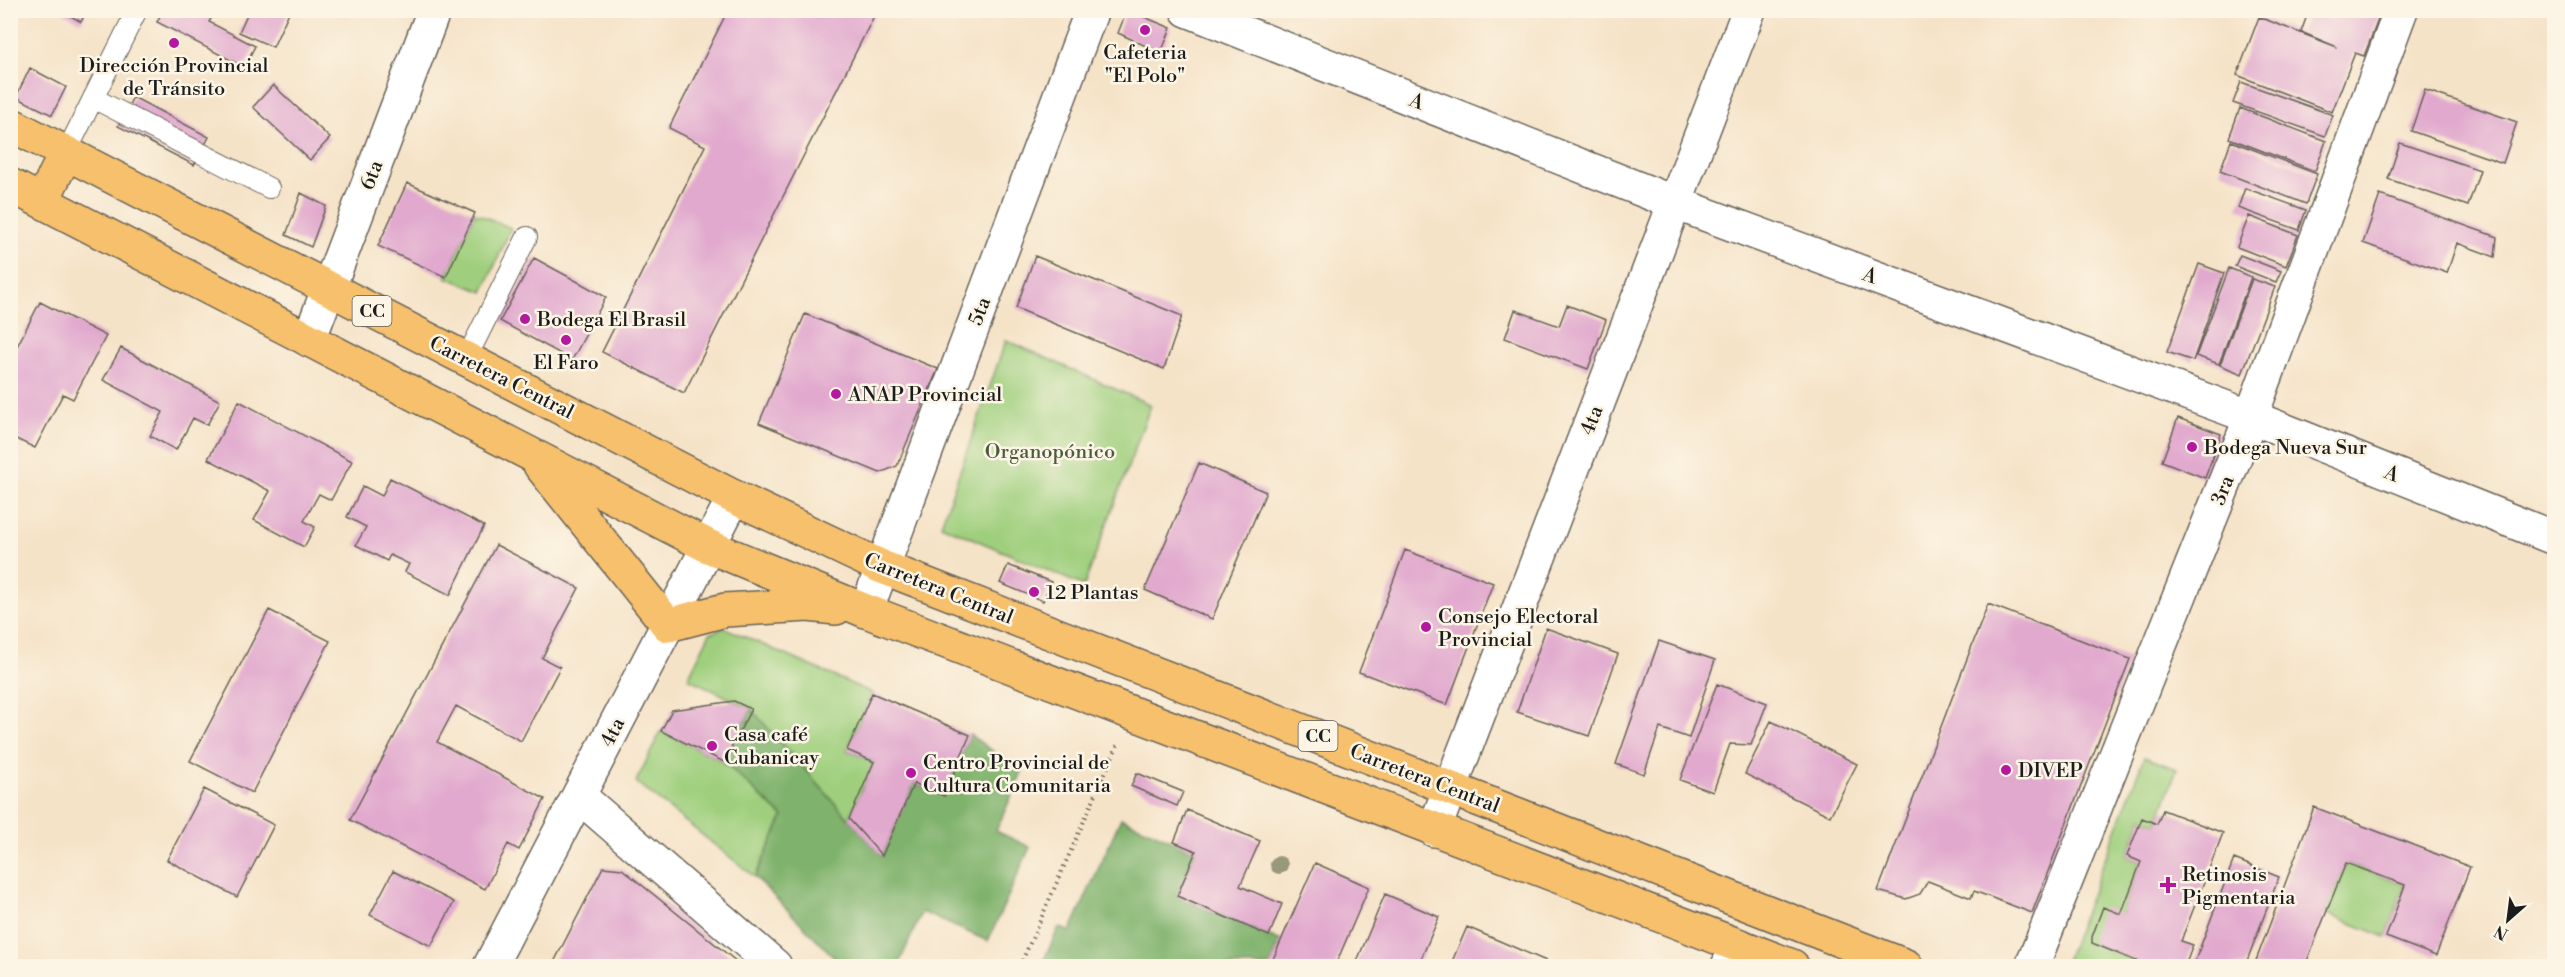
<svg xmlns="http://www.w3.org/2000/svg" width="2565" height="977" viewBox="0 0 2565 977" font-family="'Libre Bodoni',serif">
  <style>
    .green { fill: #9fcf7d; stroke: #5e764c; stroke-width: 1.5 }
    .forest { fill: #7fb26c; stroke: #4e6744; stroke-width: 1.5 }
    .building { fill: #e1a9ce }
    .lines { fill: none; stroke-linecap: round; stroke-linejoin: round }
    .service-casing { stroke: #686258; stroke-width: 22 }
    .minor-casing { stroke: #686258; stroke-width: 36 }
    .tertiary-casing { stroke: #686258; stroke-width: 36 }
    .primary-casing { stroke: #686258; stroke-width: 36 }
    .path { stroke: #686258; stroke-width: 4; stroke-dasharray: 1.5 4.5; stroke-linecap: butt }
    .service { stroke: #fff; stroke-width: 20 }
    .minor { stroke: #fff; stroke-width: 33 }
    .tertiary { stroke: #fff; stroke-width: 33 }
    .primary { stroke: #f7c06c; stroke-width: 33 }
    .tree { fill: #97987c }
    .poi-dot { fill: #b5179e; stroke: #fcf5e5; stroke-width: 2 }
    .labels { text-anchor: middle; stroke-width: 5; stroke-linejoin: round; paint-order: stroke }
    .shield { fill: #fcf5e5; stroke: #5f5d58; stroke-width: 1.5 }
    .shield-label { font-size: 18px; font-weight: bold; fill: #1c1c1c }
    .poi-label { font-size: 20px; fill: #1c1c1c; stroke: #fcf5e5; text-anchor: start }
    .street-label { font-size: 20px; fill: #1c1c1c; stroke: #fcf5e5 }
    .park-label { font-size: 20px; fill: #4a5b3e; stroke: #fcf5e5 }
  </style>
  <rect width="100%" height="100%" fill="#fcf5e5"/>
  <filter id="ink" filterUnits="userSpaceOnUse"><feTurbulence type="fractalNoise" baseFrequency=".0167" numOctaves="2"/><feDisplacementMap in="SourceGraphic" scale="12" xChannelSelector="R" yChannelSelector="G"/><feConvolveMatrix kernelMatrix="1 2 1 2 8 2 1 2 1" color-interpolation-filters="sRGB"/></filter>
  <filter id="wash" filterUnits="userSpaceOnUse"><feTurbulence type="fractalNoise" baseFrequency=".008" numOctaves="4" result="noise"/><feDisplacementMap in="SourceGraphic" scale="24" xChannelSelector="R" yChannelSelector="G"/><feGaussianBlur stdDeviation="1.35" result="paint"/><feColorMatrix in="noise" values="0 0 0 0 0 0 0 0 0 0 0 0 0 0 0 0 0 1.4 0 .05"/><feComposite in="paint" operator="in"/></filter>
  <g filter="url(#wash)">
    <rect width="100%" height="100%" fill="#f5e3c8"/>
    <path class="green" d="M475,213L511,228L483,292L446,277Z
      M1006,340L1151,405L1084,586L941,525Z
      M725,628L872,693L847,750L874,762L849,819L751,709L688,678L710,633Z
      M661,731L724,762L783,817L755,877L636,782Z
      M2144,757L2177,769L2157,824L2142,818L2127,856L2141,862L2121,914L2092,943L2148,966H2064Z
      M2346,863L2405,885L2386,937L2325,913Z"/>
    <path class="forest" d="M751,709L882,856L914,783L944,796L970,735L1022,772L996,831L1030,847L988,941L922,912L898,966H843L755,877L783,817L724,762Z
      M1121,818L1196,851L1177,896L1281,941L1270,966H1041L1059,927L1070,932Z"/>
    <g id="blocks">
      <path class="building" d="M60,10H87L81,22Z
        M163,10H216L209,22L255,46L244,67L157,22Z
        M249,10H290L273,47L239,32Z
        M728,10H877L684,393L602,352L705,146L669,128Z
        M1127,10L1171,28L1161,53L1118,33Z
        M2309,10L2381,12L2364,56L2355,53L2332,112L2237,75L2259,17L2337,47L2301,32Z
        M30,68L66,87L52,115L16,97Z
        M2241,82L2333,115L2325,136L2233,103Z
        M273,85L330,138L310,160L253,107Z
        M2425,90L2517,122L2503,163L2411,131Z
        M133,97L209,137L194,165L118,126Z
        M2240,108L2326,141L2315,171L2229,138Z
        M2231,141L2317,174L2306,204L2220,171Z
        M2400,143L2480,170L2468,206L2388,179Z
        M407,183L475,213L446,277L378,246Z
        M2245,188L2306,210L2299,230L2238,208Z
        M301,193L326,206L311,247L286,235Z
        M2380,195L2497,237L2495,257L2457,243L2447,273L2363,243Z
        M2249,216L2298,235L2286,266L2237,247Z
        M2240,255L2281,271L2276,282L2235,266Z
        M1035,256L1182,316L1164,369L1016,308Z
        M534,258L606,297L572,360L500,321Z
        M2199,264L2224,273L2193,361L2167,352Z
        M2229,268L2251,277L2219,364L2196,356Z
        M2252,279L2275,287L2242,374L2220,365Z
        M40,302L106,336L73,399L63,394L35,448L10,436V360Z
        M1567,305L1606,320L1588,369L1505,338L1515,310L1559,326Z
        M805,314L938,369L897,466L880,473L759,423Z
        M121,348L220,401L207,425L193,418L176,450L150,436L163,412L103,380Z
        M239,401L352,461L331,500L319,494L304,521L315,527L304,547L254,520L270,491L208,459Z
        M2178,418L2221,434L2205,478L2162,461Z
        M1199,463L1266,492L1212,619L1145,590Z
        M390,478L484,526L450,595L405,572L409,564L390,555L387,561L356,545L366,527L347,517L363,486L382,496Z
        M496,545L579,588L542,658L560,667L521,741L456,706L437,742L545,799L519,850L508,844L485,889L350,820Z
        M1405,550L1493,583L1447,705L1359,672Z
        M1008,565L1051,582L1043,601L1000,583Z
        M1988,604L2130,659L2032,913L1974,891L1971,898L1928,881L1920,894L1906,899L1878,891Z
        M269,610L330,641L252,793L190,761Z
        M1546,628L1618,654L1589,736L1517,712Z
        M1659,641L1715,660L1689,738L1660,728L1644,774L1616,764Z
        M1717,684L1767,703L1751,745L1730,744L1713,792L1680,780Z
        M872,693L970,735L944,796L914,783L882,856L849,819L874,762L847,750Z
        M734,701L751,709L724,762L661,731L672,710Z
        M1771,721L1857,764L1830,816L1745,774Z
        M1137,773L1183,792L1177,806L1131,786Z
        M204,789L274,825L237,897L167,860Z
        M2314,807L2470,867L2436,956L2386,937L2405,885L2346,863L2305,966H2254Z
        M1187,810L1260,841L1240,886L1282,904L1269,936L1177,896L1196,851L1174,842Z
        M2163,810L2223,833L2181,941L2193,945L2185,966H2148L2092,943V937L2103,907L2121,914L2141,862L2127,856L2142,818L2157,824Z
        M2234,859L2279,877L2245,966H2193Z
        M1315,863L1369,887L1335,966H1270Z
        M603,867L622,869L742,966H552Z
        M393,871L454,902L431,946L370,915Z
        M1385,894L1439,917L1418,966H1355Z
        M1467,927L1553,964L1552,966H1491L1487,964L1486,966H1450Z"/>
    </g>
  </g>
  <g filter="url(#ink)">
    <use href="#blocks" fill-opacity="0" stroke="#686258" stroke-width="1.5"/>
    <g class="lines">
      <defs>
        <path id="service" d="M93,98L269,188
          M66,153L137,10
          M466,359L527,237"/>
        <path id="minor" d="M1187,10L1675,203L2251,417L2554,538
          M309,340L434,10
          M866,611L1092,10
          M579,796L775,966
          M1728,966L1737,945"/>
        <path id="tertiary" d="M1434,830L1749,10
          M490,966L734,497
          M2032,966L2251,417L2401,10"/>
        <path id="primary" d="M10,124L734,497L882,567L1906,966
          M10,185L708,546L866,611L1792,966
          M42,201L66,153
          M540,465L668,625L725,610L808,605L836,608"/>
      </defs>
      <use href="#service" class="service-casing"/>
      <use href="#minor" class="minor-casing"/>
      <use href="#tertiary" class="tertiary-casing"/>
      <use href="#primary" class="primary-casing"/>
      <path class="path" d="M1020,966L1118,744"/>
      <use href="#service" class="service"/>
      <use href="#minor" class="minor"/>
      <use href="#tertiary" class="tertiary"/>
      <use href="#primary" class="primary"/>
    </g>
    <circle class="tree" cx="1279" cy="865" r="9"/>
  </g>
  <g class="poi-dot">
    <circle cx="1145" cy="30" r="6"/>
    <circle cx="174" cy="43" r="6"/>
    <circle cx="525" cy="319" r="6"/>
    <circle cx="566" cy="340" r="6"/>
    <circle cx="836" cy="394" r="6"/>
    <circle cx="2192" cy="447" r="6"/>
    <circle cx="1034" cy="592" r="6"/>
    <circle cx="1426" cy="627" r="6"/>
    <circle cx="712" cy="746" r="6"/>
    <circle cx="2006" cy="770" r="6"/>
    <circle cx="911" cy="773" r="6"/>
    <path d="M2165 876h6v6h6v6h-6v6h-6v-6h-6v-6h6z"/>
  </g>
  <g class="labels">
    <g class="shield">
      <rect x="352.5" y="296" width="39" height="30" rx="4.5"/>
      <rect x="1298.5" y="721" width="39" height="30" rx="4.5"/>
    </g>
    <g class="shield-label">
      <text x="372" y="317">CC</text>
      <text x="1318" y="742">CC</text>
    </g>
    <g class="poi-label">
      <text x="1145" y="59" text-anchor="middle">Cafeteria<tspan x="1145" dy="23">"El Polo"</tspan></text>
      <text x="174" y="72" text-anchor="middle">Dirección Provincial<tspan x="174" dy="23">de Tránsito</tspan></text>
      <text x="537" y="326">Bodega El Brasil</text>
      <text x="566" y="369" text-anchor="middle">El Faro</text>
      <text x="848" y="401">ANAP Provincial</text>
      <text x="2204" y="454">Bodega Nueva Sur</text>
      <text x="1046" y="599">12 Plantas</text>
      <text x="1438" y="623">Consejo Electoral<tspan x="1438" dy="23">Provincial</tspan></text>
      <text x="724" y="741">Casa café<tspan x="724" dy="23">Cubanicay</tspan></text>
      <text x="923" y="769">Centro Provincial de<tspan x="923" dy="23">Cultura Comunitaria</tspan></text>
      <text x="2018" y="777">DIVEP</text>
      <text x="2182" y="881">Retinosis<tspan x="2182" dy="23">Pigmentaria</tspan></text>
    </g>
    <g class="street-label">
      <text transform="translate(1417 101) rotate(21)" y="7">A</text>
      <text transform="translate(371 175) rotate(-69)" y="7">6ta</text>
      <text transform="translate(1870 275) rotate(20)" y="7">A</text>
      <text transform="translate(979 311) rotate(-69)" y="7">5ta</text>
      <text transform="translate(502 377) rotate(27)" y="7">Carretera Central</text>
      <text transform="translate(1591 420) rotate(-69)" y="7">4ta</text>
      <text transform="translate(2392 473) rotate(22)" y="7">A</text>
      <text transform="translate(2222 490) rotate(-68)" y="7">3ra</text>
      <text transform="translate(939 588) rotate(22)" y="7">Carretera Central</text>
      <text transform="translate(612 732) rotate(-63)" y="7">4ta</text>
      <text transform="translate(1425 778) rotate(21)" y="7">Carretera Central</text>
    </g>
    <g class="park-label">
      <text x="1050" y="458">Organopónico</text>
    </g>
  </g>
  <rect width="2565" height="977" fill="none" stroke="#fcf5e5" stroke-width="36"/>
  <g transform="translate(2508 920) rotate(208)" stroke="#fcf5e5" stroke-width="4.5" paint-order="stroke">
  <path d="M0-4.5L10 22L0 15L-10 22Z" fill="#1c1c1c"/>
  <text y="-9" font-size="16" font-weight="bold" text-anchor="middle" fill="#1c1c1c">N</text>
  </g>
</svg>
